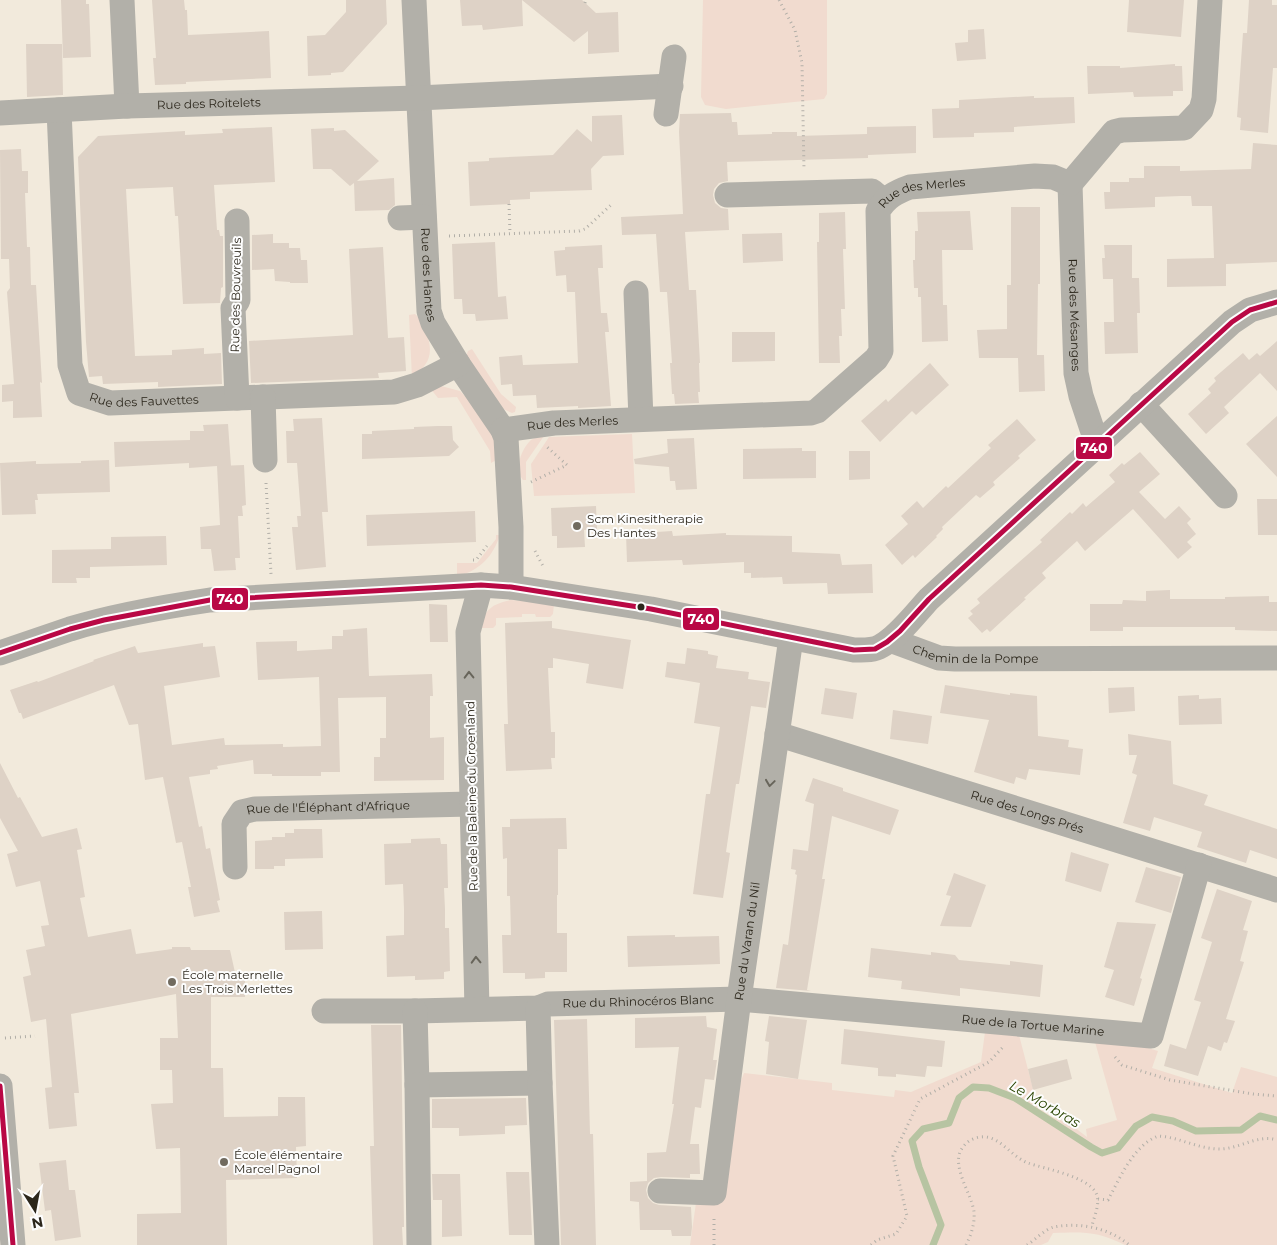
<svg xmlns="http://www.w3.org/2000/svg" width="1277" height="1245" viewBox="0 0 1277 1245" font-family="Montserrat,sans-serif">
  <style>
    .green { fill: #f1dbcf }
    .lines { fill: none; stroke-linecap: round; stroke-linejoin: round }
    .stream { stroke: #b7c4a2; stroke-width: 7 }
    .building { fill: #ded2c6 }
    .path { stroke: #b2afa8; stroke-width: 3; stroke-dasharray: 1 4; stroke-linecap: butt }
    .minor { stroke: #b2b0a9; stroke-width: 25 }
    .bus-1-casing { stroke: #fdfdfd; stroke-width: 9 }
    .bus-1 { stroke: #b90845; stroke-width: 5 }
    .oneway { stroke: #68655b }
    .poi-dot { fill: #716b5f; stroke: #fdfdfd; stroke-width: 2 }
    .bus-dot { fill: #2c271c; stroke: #fdfdfd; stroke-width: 2 }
    .labels { text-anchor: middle; stroke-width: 4; stroke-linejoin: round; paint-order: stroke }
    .street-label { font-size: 12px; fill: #2c271c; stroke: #fdfdfd }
    .poi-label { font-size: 12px; fill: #2c271c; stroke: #fdfdfd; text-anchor: start }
    .water-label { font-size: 14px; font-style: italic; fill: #294400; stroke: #fdfdfd }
    .line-badge { stroke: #fdfdfd; stroke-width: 2 }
    .badge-label { font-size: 14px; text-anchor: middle; font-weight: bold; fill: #fff }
  </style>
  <rect width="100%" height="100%" fill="#f2eadc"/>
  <path class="green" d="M703,0H827V94L824,99L726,109L705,105L701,97Z
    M415,314C421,319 423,325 426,332C434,353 430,364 412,378L409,315Z
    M472,349L501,394L516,407L515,412L512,413L503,409L466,357L468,351Z
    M441,386L460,391L471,402L494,439L498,459L491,463L490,451L457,397L438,398L430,388Z
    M546,433L526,462V480H523C514,469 521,449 531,440C536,437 541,435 546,433Z
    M632,434L635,493L534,496L531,464L549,437Z
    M496,535H500C493,556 480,571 457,576V563H477L496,539Z
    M511,600L554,604L553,614L550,617H536L535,614H522V617L496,618V625L493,628H480C485,609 492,604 511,600Z
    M985,1032L1019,1035L1038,1108L1052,1117L1070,1124L1087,1137L1086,1129L1117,1120L1095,1042L1148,1048L1158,1051L1152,1068L1232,1093L1241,1067L1277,1077V1245H1125C1097,1231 1084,1232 1053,1233L1048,1242L1041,1245H690L696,1203L744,1073L832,1083V1090L894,1097L895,1090L911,1092L981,1062Z"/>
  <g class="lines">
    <path class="stream" d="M933,1245L941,1225L919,1167L912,1141L923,1129L949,1123L959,1098L973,1087L989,1088L1015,1098L1091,1147L1102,1153L1118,1148L1136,1126L1152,1117L1173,1121L1196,1131L1241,1130L1260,1116L1277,1120"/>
  </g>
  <path class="building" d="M61,0H86V4H89L91,57L63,58Z
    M152,0H184L185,10H187L188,35L269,31L271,78L186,82V84L155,85L153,58H156Z
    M346,0H386L387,24L343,72L331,73V75L308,76L307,36L325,35L346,12Z
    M460,0H522L523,26L483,30L482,25L462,26Z
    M522,0H582L596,13L618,12L619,52L588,54V31L574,42Z
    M1129,0H1184L1181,37L1127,32Z
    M1249,0H1272V5H1277V68H1273L1268,133L1240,130L1241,118L1237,117L1243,33H1247Z
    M984,29L986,59L957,61L955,43L968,42V30Z
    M26,44H62L63,95L27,97Z
    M1175,64V66H1182L1183,91H1173V96L1134,97L1133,92L1088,94L1087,66H1120V68Z
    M1034,96V98L1074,97L1075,123L1014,127V132L974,133V137L933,138L932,109L959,108V100Z
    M731,113L732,122H737L738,135L772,134V132H797V136L867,134V127L916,126V153L868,155V158L727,162L728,181L719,183L714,189L713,195L715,203L721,208L728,209L729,230L685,232L689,290H696L700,363H699L700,392H698L699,403L675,404L674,394H672L670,363H672L667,292H660L656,234L622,235L621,217L683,214L679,132L680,114Z
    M622,115L624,155L603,156L591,169L592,190L530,192V199L510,200V204L470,206L468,162L489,161V158L553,155L577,129L592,142V116Z
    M272,127L275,182L214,185L217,230H219L220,236H223V287L221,288L220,303L183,304L178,216H175L173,187L126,189L135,356L172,355V350L204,348V354L221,353L222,384L158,387V382L103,384L102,376L89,377L86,342L78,157L98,136L185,131V135L223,133L222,129Z
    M334,128V131L345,130L379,161L357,181L394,178L395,205L389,210L355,211L354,183L350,186L331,169H313L311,129Z
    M1253,143L1277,145V262L1226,264V286L1167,287V259L1214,258L1212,206H1192L1191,196H1181L1155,197V207L1105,209L1104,192H1110V182H1129V178H1144V166H1180V171L1251,169Z
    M21,149L22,171H28V193H25L27,247H30L31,285H36L42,383L40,382L42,417L13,418V401L2,402V385L14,384L7,292L10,288L9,259H1L0,150Z
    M1011,207H1040V284H1038L1037,355H1044L1045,391L1019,392L1018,358H979L977,330L1007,329V285H1011Z
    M970,211L973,250H942L943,305H947L948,341L922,342L921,297H918V288H914L913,260H915V231H918L917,212Z
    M845,212L846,249H843L845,309H841L842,336H839L840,363H819L817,242H819V213Z
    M782,233L783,261L743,263L742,234Z
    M273,234V243H289V248H300L301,260H307L308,283H290V282L275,281L274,269L252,270V235Z
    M495,242L498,297L506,296L508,319L476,321L475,314H463L462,299H454L452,244Z
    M602,245L603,268H598L601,313H607L609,332H605L611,406L578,408V406L537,408L536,395L513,396L512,384L501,385L499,357L522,355L523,365L578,363L575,292H567L566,275L556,276L554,251L565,250V247Z
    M1104,245H1132V278H1139L1140,313H1137L1138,353L1105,354L1104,322H1114L1113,279H1103L1102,258H1105Z
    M383,247L388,338L404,337L406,371L378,373L379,378L251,383L249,341L353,335L349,249Z
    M732,332H775V361L732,362Z
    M1277,341V391L1260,373L1224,407L1229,413L1206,434L1188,414L1211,393L1208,389L1216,381L1214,378L1243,353L1249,360L1257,353L1260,356Z
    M930,363L949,385L916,415L912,411L880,442L861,421L886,399L888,402Z
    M1277,416V477L1246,444Z
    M322,418L328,512H322L326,567L296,570L292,527H298L297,516H301L297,463H287L286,431H294L293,419Z
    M1017,419L1036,440L1018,456L1020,458L993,482L995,485L980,498L976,495L942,527L943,529L936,536L937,537L915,558L913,555L902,565L885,545L908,524L901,516L917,501L923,508L946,486L948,488L991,448L988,445Z
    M228,424L231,466H219L244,465L246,505L242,506L243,516H238L240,558H235L236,570L214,571L211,549H201L200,527L220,525L217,466L189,468V463L115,467L114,442L190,440V431H204L203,425Z
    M438,426H452L453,440L459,447L449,456L362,459V434H372V431L414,429V427Z
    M694,438L697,489L676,490L675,481H670L669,467L635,464L634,459L668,453L667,439Z
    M802,448V451H816V478L743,479V449Z
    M849,451H870V479L849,480Z
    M1140,452L1160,474L1139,492L1165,519L1179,506L1191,519L1187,523L1196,534L1187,542L1192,547L1178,559L1133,509L1085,551L1077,541L1042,573L1046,578L1024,598L1026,599L990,632L987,629L982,633L968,618L973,614L970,611L980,603L977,599L1042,542L1040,540L1070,512L1072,514L1083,503L1086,507L1115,482L1109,475L1122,463L1124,465Z
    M109,460L110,492L37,494L38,500H35L36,514L2,515L0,463L36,461V464L81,463V461Z
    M1257,499H1277V535H1258Z
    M596,506L597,529L584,530L585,547L557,548V536H552L551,508Z
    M475,511L476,542L367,546L366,515Z
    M672,531L673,536L726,533V535L792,536V552L840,554L842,565L872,564L873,593L828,594L827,583L783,584L782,577L751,578V573H744V562L683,565L682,560L627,562L626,534Z
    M166,536L167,565L90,567V578H76L77,583H52V550L111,549V537Z
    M1170,590V599H1225V597L1269,596V602H1277V631L1235,630V627H1123V631H1090V604H1122L1123,600L1146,601V591Z
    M429,604L447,605L448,642H430Z
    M552,621V628L631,640L623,689L586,683L589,664L553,658V668H548L551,732H555V758H551L552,769L506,771L504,724H508L505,623Z
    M367,628L369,676L432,674L433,696H430V738L444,737V780L374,781V757H380V738H386V697L338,698L340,772H321V776H272V774H254L253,760L217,766L218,769L210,770V774L189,777L199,827L202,826L206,849L210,848L220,900L217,901L220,912L194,917L188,887H191L182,842L176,843L163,777L145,780L138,724L129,725L114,685L23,719L21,713H19L10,690L37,681L38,682L94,661L93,660L135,646L138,653L203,643V647L215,646L220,677L164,686L172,745L224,738L225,745L283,744V747L321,746L319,677L258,680L256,642L297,641V651L332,649V636H343V630Z
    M687,648L708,651V654L718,656L716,668L749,672L748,679L770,682L766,708L751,706L739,784H736L726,852L730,853L723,898L693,894L706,794H710L720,727L694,723L700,683L665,677L667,662L685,664Z
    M945,685L1010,695V693L1037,696L1038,736L1069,740L1068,747L1083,749L1080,775L1029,769L1026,780L1016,777L1014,784L974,772L989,720L940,713Z
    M1134,687L1135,711L1109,713L1108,688Z
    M825,688L857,693L853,719L821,714Z
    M1199,695V699L1221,698L1222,724L1179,725L1178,696Z
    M893,710L932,716L928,744L890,739Z
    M1128,734L1171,741L1173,784L1208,795L1204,805L1277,829V859L1250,850L1246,863L1197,847L1202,832L1154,817L1150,831L1123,823L1137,775L1132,773L1137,755H1129Z
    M0,763L18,798L20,797L42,837L77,828L82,849L77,850L85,897L80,898L88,937L131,929L136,954L172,949V947H190L191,950H230L236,977L245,976V997H211V1068H223L224,1117L278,1116V1097H305L306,1146L296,1147L297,1178L226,1180L227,1245H137V1214L181,1213L180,1148L156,1149L151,1104L173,1103L172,1070H160V1038H178L176,994L71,1014L79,1093H74L77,1126L49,1129L45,1088L52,1087L46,1019L31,1022L23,977L31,975L26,950L45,946L41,926L49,925L40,881L16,887L7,854L18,851L0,818Z
    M813,778L843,788V791L899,810L890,835L832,816L822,879H825L807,990L811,991L776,988L783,944L788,945L797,875L795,874L796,870L791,869L793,849L808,851L814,804L805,801Z
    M566,818L567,849H558V895H557V933H567V972H545V978L525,979V973H503L502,935H511L510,896H507V858L503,859L502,827H510V819Z
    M294,829H322L323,858L285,859V866H274V869H255V841L272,840V837H285V833H294Z
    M440,838L441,844H447L448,888H444L445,909V928H449L450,971L444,972V979L415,980V976L387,977L386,936L404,935V909L403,884L385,885L384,844L411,843V839Z
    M1071,852L1109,864L1101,892L1065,881Z
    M1146,867L1181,877L1171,913L1135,902Z
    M954,873L986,885L971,927L940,926L951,896L946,895Z
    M1217,889L1252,901L1243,930L1248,931L1240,961L1244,962L1226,1019L1235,1021L1227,1043L1224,1042L1221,1051L1208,1046L1198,1076L1164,1066L1170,1044L1186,1049L1201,1002L1194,1000L1212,942L1201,938Z
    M322,911L323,949L285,950L284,912Z
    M1117,922L1156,924L1140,978L1142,979L1134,1006L1105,997L1114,970L1104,967Z
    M675,935V937L719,936L720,964L628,967L627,936Z
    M871,948L931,955V952L955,955L959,960L1010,965V961L1043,965L1040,997L960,988V996L901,989L902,981L868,977Z
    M706,1016L707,1027L717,1029L713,1060H717L714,1080L705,1079L701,1108L695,1107L690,1144H699L700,1174H690V1178L661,1177L654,1178L648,1183L646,1190L648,1198L653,1203L659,1205L691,1207L692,1227L691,1236H672L671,1230H640L639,1202L630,1201V1182L647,1181V1153L666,1152L674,1104H672L679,1047L635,1048V1018Z
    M769,1016L807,1020L798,1079L766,1074L769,1042L765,1041Z
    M587,1019L590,1134H593L596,1245H561L554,1020Z
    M371,1025H401L404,1227H402L403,1245H373L370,1146H374Z
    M844,1029L945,1041L942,1067L927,1066L925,1077L896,1074V1077L878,1076V1068L841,1064Z
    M1067,1059L1072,1079L1033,1090L1028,1069Z
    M526,1098L527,1125L505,1126V1134L459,1136V1128H432V1099Z
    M66,1160L69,1190H75L81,1237L55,1241L51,1210L45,1211L39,1163Z
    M506,1172H529L532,1235H509Z
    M432,1174H460L462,1236L442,1237V1200H433Z"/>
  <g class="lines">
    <path class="path" d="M779,0L795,30L802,63L804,170
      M585,3L586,0
      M509,204L510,233
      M449,236L579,231L585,229L611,205
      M531,482L567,465L547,447
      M266,483L271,574
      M535,551L544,568
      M473,560H476L487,546
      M5,1038L35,1036
      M1115,1057L1122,1065L1170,1080L1253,1094L1277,1096
      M1098,1199L1108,1200C1120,1178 1133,1146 1158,1136C1179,1137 1198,1149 1220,1149C1239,1149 1258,1134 1277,1140
      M714,1245V1216
      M871,1245L877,1240L896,1234L907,1216L893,1156L920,1099L989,1062L1004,1046
      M966,1245C971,1235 975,1224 974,1212C972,1194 949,1164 963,1147C968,1140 977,1136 986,1137C1002,1139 1012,1157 1028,1163C1045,1169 1087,1176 1096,1193C1101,1203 1094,1216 1092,1226
      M1027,1245C1035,1240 1045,1229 1054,1227C1079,1222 1110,1228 1129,1245"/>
    <g class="minor">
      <path d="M122,0L127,106"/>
      <path id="s1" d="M414,0L429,311L433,323L458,364L503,430L506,438L511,527V587"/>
      <path id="s2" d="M59,110L70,365L79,393L110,403L394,392L417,385L458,364"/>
      <path id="s3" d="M0,113L127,106L418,98L671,86"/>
      <path d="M666,114L674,57"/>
      <path id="s4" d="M1070,184L1076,373L1081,396L1097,444"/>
      <path d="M727,195L872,191L884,201"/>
      <path d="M400,218L424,217"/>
      <path d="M636,293L641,419"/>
      <path d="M263,397L265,460"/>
      <path d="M237,398L233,308L238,300L237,221"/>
      <path d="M1141,404L1225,496"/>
      <path id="s5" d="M503,430L554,423L811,413L817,411L876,359L881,351L878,211C886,197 896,192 910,187L1035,176L1053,177L1070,184L1114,132L1122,130L1184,128L1201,110L1204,99L1210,0"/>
      <path id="s6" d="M890,640L939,658L955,659L1277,658"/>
      <path d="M0,653C23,645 46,637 70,629C115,615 163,607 210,600L481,585L511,587L651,609L854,650C863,650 873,651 881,646C898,637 916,613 929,599L1232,322L1250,310L1277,302"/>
      <path id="s7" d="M777,734L1277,890"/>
      <path id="s8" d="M235,867L234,824L242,812L255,809L471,804"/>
      <path d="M477,1009L468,632L481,585"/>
      <path id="s9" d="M324,1011H415L538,1008L548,1004L739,999L1151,1036L1199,865"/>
      <path d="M415,1011L417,1085L540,1083L538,1008"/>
      <path d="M540,1083L547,1245"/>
      <path d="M417,1085L419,1245"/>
      <path d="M0,1086L13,1245"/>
      <path id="s10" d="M660,1191L714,1193L739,999L791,638"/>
    </g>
    <defs>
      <path id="bus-1" d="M0,653L70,629L104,620L210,600L481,585L511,587L651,609L854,650L875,649L887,642L900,631L929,599L1232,322L1250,310L1277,302
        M0,1086L13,1245"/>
    </defs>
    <use href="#bus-1" class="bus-1-casing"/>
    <use href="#bus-1" class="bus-1"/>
  </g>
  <defs><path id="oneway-chevron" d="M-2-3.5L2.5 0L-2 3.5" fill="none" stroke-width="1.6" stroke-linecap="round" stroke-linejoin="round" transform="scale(1.25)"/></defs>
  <g class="oneway">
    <use href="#oneway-chevron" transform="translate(469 675) rotate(-91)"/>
    <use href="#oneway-chevron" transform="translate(770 783) rotate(98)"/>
    <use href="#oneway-chevron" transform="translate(476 960) rotate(-92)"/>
  </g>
  <g class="poi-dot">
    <circle cx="577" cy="526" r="5"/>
    <circle cx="172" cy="982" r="5"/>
    <circle cx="224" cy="1162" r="5"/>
  </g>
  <circle class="bus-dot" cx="641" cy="607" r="4.5"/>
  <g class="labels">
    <g class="street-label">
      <text dy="4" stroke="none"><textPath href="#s3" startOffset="209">Rue des Roitelets</textPath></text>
      <text dy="4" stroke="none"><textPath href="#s5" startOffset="594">Rue des Merles</textPath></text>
      <text dy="4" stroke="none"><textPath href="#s1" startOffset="275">Rue des Hantes</textPath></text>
      <text transform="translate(236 295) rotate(-89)" y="4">Rue des Bouvreuils</text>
      <text dy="4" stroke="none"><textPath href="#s4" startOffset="131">Rue des Mésanges</textPath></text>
      <text dy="4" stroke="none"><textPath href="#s2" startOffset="351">Rue des Fauvettes</textPath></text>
      <text dy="4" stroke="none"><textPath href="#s5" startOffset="70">Rue des Merles</textPath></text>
      <text dy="4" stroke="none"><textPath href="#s6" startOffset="88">Chemin de la Pompe</textPath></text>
      <text transform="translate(472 796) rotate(-91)" y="4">Rue de la Baleine du Groenland</text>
      <text dy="4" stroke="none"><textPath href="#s8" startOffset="144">Rue de l'Éléphant d'Afrique</textPath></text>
      <text dy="4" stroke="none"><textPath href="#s7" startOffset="262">Rue des Longs Prés</textPath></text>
      <text dy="4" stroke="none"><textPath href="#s10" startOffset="308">Rue du Varan du Nil</textPath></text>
      <text dy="4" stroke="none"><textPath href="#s9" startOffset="315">Rue du Rhinocéros Blanc</textPath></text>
      <text dy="4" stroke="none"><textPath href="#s9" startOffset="711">Rue de la Tortue Marine</textPath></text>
    </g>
    <g class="poi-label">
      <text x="587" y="523">Scm Kinesitherapie<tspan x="587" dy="14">Des Hantes</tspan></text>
      <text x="182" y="979">École maternelle<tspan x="182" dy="14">Les Trois Merlettes</tspan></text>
      <text x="234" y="1159">École élémentaire<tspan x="234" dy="14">Marcel Pagnol</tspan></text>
    </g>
    <g class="water-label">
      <text transform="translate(1045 1104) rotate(30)" y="5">Le Morbras</text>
    </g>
  </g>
  <g class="line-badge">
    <rect x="1075" y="436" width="38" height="24" rx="5" fill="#b90845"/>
    <rect x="211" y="587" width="38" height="24" rx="5" fill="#b90845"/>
    <rect x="682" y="607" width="38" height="24" rx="5" fill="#b90845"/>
  </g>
  <g class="badge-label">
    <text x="1094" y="453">740</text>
    <text x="230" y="604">740</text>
    <text x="701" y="624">740</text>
  </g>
  <g transform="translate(35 1210) rotate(169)" stroke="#fdfdfd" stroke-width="4" paint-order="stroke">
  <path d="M0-4L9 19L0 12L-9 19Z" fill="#2c271c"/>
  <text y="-8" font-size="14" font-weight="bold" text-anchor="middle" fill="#2c271c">N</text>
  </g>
</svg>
